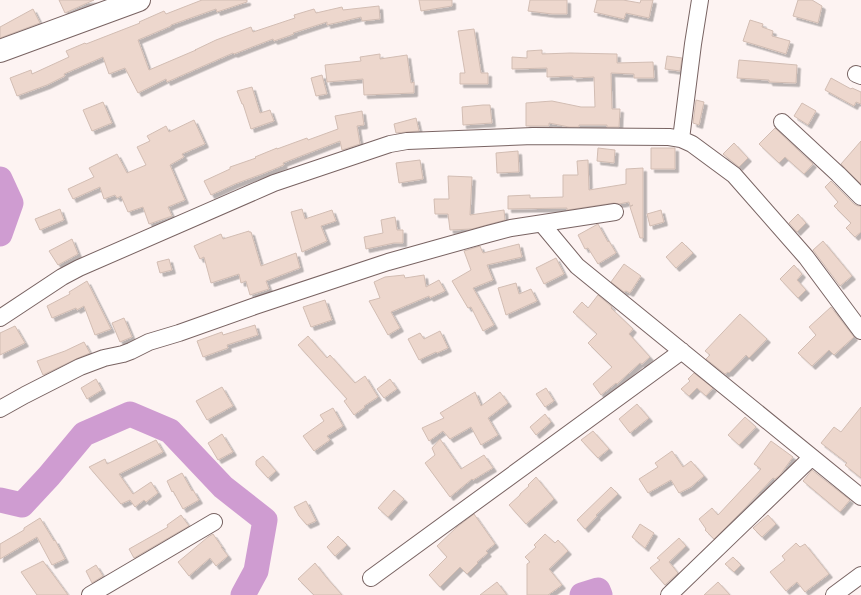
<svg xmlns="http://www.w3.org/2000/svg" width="861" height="595" viewBox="0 0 861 595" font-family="'Sofia Sans Condensed',sans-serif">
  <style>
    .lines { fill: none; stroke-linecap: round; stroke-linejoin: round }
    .river { stroke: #cf9cd1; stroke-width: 25 }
    .building { fill: #edd7cd; stroke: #d2bdb3; filter: url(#shadow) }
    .minor-casing { stroke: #796463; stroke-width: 18 }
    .primary-casing { stroke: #796463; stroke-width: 24 }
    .minor { stroke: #fff; stroke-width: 16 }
    .primary { stroke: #fff; stroke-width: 22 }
  </style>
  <defs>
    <filter id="shadow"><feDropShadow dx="3.5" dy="3.5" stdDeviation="0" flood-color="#0004"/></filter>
  </defs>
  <rect width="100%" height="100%" fill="#fdf3f2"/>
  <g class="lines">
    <path class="river" d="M0,179L11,203L0,234
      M0,500L22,505L49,476L84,434L130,414L170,431L223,487L265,520L256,571L243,595
      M582,595L598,590L600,595"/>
  </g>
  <path class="building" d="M59,0H94L65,13Z
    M202,0H247V2L217,12L216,9L171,25V26L138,40L149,70L196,50H195L216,40L251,27L253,32L295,18L294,15L314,9L316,13L342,7L343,10L379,6L380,19L362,21L361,17L327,25V22L293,33L294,34L274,41L273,39L234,54L233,53L167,82L166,79L138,93L125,68L109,74L103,57L64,74L65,76L47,85L17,96L10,78L31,70L32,74L69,57L66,51L85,43L86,44L140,23L139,22L164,11L166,14Z
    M419,0H452V6L421,11Z
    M530,0H567V14H552L528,11Z
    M597,0H623L640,3L641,0H653L649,18L626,13L624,19L594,12Z
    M798,0H812L822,6L818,23L793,16Z
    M33,9L40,23L0,38V27Z
    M750,20L763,24L762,27L773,31L772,36L790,41L786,54L743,41Z
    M474,29L481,73H488V84H460V73H465L458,31Z
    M542,50V54L570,53L617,54V63L653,62L654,78H634V74L611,73L612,109H620L619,127H607V125H579V127H569L549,123V126H526V103L552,101L581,107H595L594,77L573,78V76L547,77V68L512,69V57L527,58V51Z
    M380,54V59L407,55L411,83L414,82V93L364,95L363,79L327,82L325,65L361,61L360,57Z
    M667,56L682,58L680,71L665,69Z
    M739,60L797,65L796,83L769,82V80L737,78Z
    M322,75L327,94L316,96L311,78Z
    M831,78L851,89L852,88L861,92V104L856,102L854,106L825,90Z
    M252,87L260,113L270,110L274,121L251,129L243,104H242L237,91Z
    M696,100L704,102L699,125L693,123Z
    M103,102L112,123L92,131L83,110Z
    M802,103L816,111L808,125L794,116Z
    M483,105H490L492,123L463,125L462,107Z
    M362,111L364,125L357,126L360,144L342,150L340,141L283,163L284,165L262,174L235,184L211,195L204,181L230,169V167L256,158L255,157L277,148V149L307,138L308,140L338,129L335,116Z
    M416,118L419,131L407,132L396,133L394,124Z
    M194,120L205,144L182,154L184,157L170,165L185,200L168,207L172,216L149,224L143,207L128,212L121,196L117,198L115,195L104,199L100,187L73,199L68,189L94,177L89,168L117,154L127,173L146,165L137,147L150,141L147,136L166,126L169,132Z
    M775,128L797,149L813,164L804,174L785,157L779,163L759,144Z
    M861,141V184L841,164Z
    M734,143L748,158L739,167L723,154Z
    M598,148L615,150L614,163L597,161Z
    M651,148H675V169H651Z
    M518,151L519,172L497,173L496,153Z
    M420,160L423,179L399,183L396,163Z
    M588,160L589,190L626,184V169L643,168V238H640L630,207L633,205L630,206L629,202L619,204L614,203L567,210V208L508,209V196L530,195V198L563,197V175H578L577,161Z
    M448,176L472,177L470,215L504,210L505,220L472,229L450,230L448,214H435L434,199H449Z
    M831,181L854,204L858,206H861V232L855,237L846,228L851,223L834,206L838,202L825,187Z
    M60,209L64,220L40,230L35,219Z
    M302,209L305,219L332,210L336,221L321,226L327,241L302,252L291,212Z
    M661,210L664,222L650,226L647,214Z
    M798,214L806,223L797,232L789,223Z
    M395,217L397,230H403V243H394L366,249L364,237L383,233L381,220Z
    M598,224L608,242L609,241L616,253L598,264L588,248L585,249L578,235Z
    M249,231V232H251L261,266L296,253L300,268L266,281L269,289L250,295L246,281L241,283L239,274L211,283L204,257L200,259L194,246L221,234L223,239Z
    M72,239L78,254L58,265L49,251Z
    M823,241L852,276L840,286L813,250Z
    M682,242L693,253L676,268L666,257Z
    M519,244L522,257L487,265L493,280L473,288L494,325L483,331L471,307L468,308L452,281L471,270L464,251L480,246L483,253Z
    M556,258L564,274L544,284L536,268Z
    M169,259L172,270L160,273L157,262Z
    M624,264L641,276L630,293L626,291L624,292L611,282Z
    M794,265L802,274L797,280L806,290L798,298L780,279Z
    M404,275L405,278L424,275L426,287L439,280L445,291L430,298L429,296L391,312L400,328L388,335L369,301L380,298L374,282L385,277Z
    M87,281L111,329L95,335L84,306L77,310L76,308L52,318L47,306L70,294L69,292Z
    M516,283L519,294L531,289L537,301L506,315L498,288Z
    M598,295L612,307L611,308L633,329L629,334L650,357L642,364L640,363L617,384L616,383L601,395L593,384L612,367L588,343L597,334L573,312L582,302L588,308Z
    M325,300L332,320L311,327L303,307Z
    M831,307L854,337L834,355L829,350L812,366L798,353L816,335L809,327Z
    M740,314L767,339L749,358L746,355L729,373L728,372L725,374L706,359L710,355L705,351Z
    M124,318L132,337L120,342L112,323Z
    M255,325L258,335L227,345L228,348L203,357L197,341L222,332L223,335Z
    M15,326L25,343L0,355V333Z
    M440,331L448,348L437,353L436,352L419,360L408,339L420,333L424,339Z
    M308,336L327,358L330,355L355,383L365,376L378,397L364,406L365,407L354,415L344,401L347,399L298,345Z
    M84,342L90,353L76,359L43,375L37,361L65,351Z
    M694,373L713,388L706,396L697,388L689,396L681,389L690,381L688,379Z
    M96,379L102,390L87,399L81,388Z
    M390,379L397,389L384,398L377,389Z
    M222,387L233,406L207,420L196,401Z
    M546,388L554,401L545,407L536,394Z
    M475,392L481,406L500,392L508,403L488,418L498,435L481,445L471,427L450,439L443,431L429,441L422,428L444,418L440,413Z
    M637,404L649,418L630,433L619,419Z
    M861,407V478L845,465L847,463L821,443L834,427L841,432Z
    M333,408L343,426L327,436L330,440L314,451L303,436L324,421L320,415Z
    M545,414L551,422L536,435L530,427Z
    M745,417L756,427L739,445L728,435Z
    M593,431L609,449L598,458L581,440Z
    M222,434L233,452L218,460L208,443Z
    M440,439L461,469L484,455L493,468L473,480L472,479L450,497L425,463L435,455L432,448Z
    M156,440L163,452L119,474L133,494L151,482L158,493L146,502L144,500L135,507L130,500L121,504L89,467L105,459L107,464Z
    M771,441L793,457L780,475L775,479L773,478L745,508L714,539L705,530L706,529L699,519L712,508L718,515L761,469L754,464Z
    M672,451L683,467L691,461L704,476L691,487L679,493L671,480L648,493L639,479L658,467L655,463Z
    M263,456L276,471L268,478L256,465V461Z
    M812,470L850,500L840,512L803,481Z
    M182,473L192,491L193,490L199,500L183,509L173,491L172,492L167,481Z
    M536,477L554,499L526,524L509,505L520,495V494L529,486L528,485Z
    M611,487L618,494L596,515L597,516L585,529L577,520Z
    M394,490L404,499L388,517L378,508Z
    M306,501L316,521L307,525L299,516L294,507Z
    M474,514L495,544L486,551L488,553L477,562L478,563L467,574L460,567L440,587L429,575L447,557L437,546L457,527Z
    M181,515L189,526L134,558L129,549L168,527L167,525Z
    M768,515L776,524L762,537L753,528Z
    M40,518L54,541L55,540L65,559L52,565L37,537L0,559V544L24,530V528Z
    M640,524L654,533L645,548L632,537Z
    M213,534L222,547H221L228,556L216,566L210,558L189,576L178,562L208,537Z
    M545,534L555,543L558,540L568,551L549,569L562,585L548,595H527V564L530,562L525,557L536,547L534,545Z
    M338,536L347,545L335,556L327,547Z
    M679,538L686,546L669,562L678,573L665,585L650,568L660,560L657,558Z
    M796,543L800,547L805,544L829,574L805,592L797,582L786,591L770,572L785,560L782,556Z
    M733,557L741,565L734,572L725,564Z
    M43,561L68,595H37L21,572Z
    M315,563L326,577L342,595H314L298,579Z
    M96,565L103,576L92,583L86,571Z
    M497,582L507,595H480Z
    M718,582L730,595H704Z"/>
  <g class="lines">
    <defs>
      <path id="minor" d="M856,74L861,76
        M782,122L838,174L861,197
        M681,139L693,44L700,0
        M542,224L577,266L861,497
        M0,318L62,277L79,268L274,183L390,144L407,141L533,136L669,137L681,139L692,144L734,175L806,257L861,331
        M0,409L25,395L80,367L104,358L123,354L131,351L149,342L179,333L255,306L388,262L488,234L511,228L615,212
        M371,578L682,351
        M90,595L214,522
        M669,595L812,457
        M834,595L861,575"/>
      <path id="primary" d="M0,51L139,0"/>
    </defs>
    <use href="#minor" class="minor-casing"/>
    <use href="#primary" class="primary-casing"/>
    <use href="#minor" class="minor"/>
    <use href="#primary" class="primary"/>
  </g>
</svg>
